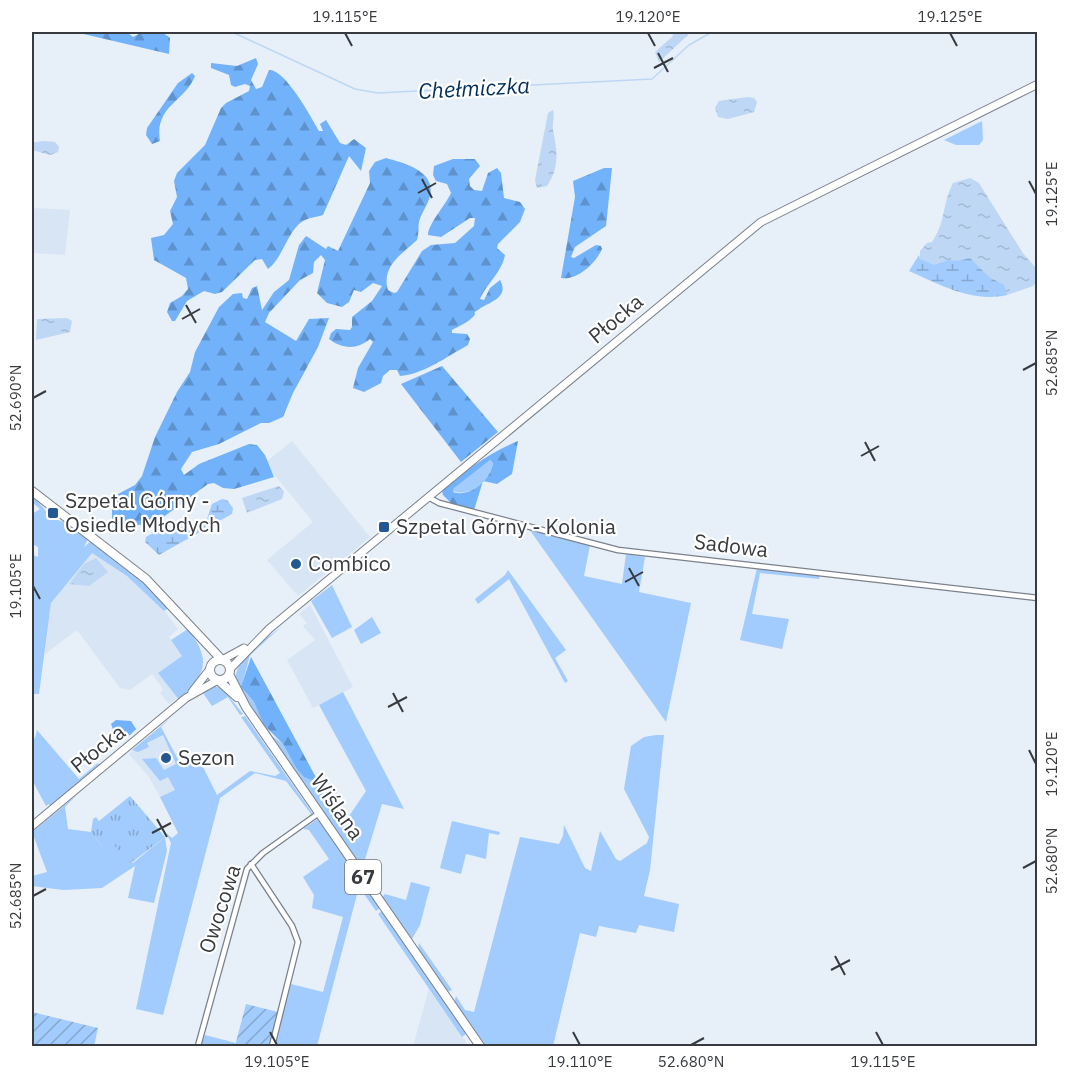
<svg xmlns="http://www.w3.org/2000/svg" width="1069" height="1078" viewBox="0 0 1069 1078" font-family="'IBM Plex Sans',sans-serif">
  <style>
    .built { fill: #d8e5f4 }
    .grass { fill: #a2ccfd }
    .forest { fill: url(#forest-firs); fill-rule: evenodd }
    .wetland { fill: url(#wetland-marsh) }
    .park { fill: url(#park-tufts) }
    .garden { fill: url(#garden-furrows) }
    .water { fill: url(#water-ripples) }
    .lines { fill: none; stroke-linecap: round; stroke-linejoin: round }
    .stream { stroke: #bdd7f5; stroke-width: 1.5 }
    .minor-casing { stroke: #7a818a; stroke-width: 7 }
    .secondary-casing { stroke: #7a818a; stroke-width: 9 }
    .primary-casing { stroke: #7a818a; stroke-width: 10 }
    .minor { stroke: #fff; stroke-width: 4.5 }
    .secondary { stroke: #fff; stroke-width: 7 }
    .primary { stroke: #fff; stroke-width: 8 }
    .ticks { fill: none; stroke: #373a3e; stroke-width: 2 }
    .poi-dot { fill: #235890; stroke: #fff; stroke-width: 2 }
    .labels { text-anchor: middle; stroke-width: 4.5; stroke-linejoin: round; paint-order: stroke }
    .shield { fill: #fff; stroke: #737578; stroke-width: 1.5 }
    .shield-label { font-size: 20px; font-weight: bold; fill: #373a3e }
    .street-label { font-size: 21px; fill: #373a3e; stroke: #fff }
    .poi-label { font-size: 21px; fill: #373a3e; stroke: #fff; text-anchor: start }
    .water-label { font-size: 22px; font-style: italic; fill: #002e5b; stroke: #fff }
    .neatline { fill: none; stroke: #373a3e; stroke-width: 2 }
    .ticks-label { font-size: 15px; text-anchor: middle; fill: #373a3e }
  </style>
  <defs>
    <pattern id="forest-firs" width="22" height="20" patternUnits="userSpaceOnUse" patternTransform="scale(1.5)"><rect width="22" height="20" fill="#72b2fb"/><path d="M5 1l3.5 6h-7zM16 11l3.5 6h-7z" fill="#5e92cd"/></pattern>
    <pattern id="wetland-marsh" width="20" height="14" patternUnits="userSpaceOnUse" patternTransform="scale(1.5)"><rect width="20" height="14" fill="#a2ccfd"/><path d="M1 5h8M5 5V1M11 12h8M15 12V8" fill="none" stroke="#85a7ce"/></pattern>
    <pattern id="park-tufts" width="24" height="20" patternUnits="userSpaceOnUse" patternTransform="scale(1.5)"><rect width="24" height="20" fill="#a2ccfd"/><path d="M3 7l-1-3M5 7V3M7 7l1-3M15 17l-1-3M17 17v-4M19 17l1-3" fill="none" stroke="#85a7ce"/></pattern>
    <pattern id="garden-furrows" width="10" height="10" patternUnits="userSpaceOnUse" patternTransform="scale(1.5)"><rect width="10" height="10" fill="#a2ccfd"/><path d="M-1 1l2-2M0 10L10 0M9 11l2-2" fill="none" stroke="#85a7ce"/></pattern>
    <pattern id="water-ripples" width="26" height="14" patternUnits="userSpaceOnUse" patternTransform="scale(1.5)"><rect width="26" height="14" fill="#bdd7f5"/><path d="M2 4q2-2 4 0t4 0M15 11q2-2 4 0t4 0" fill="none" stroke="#a3b9d3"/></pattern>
  </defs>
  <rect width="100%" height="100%" fill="#e7eff8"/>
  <path class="built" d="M32,208L70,210L65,255L32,253Z
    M292,441L370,537L298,596L267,560L313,522L265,463Z
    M92,552L127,576L158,602L178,629L169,637L182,656L158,673L177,698L169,704L160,693L163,689L152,674L130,690L120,688L77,630L45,654L51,603Z
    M310,605L353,687L313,708L287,660L315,640L303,626L307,623L299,614Z
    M161,727L181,765L175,790L160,797L149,777L129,754Z
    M429,989L466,1042L465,1046H413Z"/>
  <path class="grass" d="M982,121L983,140L979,145H956L944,140Z
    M490,460L493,463C491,480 469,498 453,491L456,485Z
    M34,497L51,517L68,524L88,539L84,547L91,541L152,589L170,607L164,611L127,576L92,553L51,603L39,694H32V561L33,555L38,557V547L32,544V514L40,509L32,502Z
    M529,529L590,545L584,576L622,584L626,554L645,557L639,592L691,603L666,722Z
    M757,568L820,575L819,579L760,573L752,614L789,619L782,649L740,640Z
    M508,570L566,650L555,658L568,681L565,683L509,579L478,604L475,599L505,575Z
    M332,585L352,627L332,638L311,601Z
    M372,617L381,633L361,644L354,630Z
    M282,626L250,655L243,681L244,691L254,702L263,721L272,736L283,744L296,768L319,783L343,825L366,791L319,705L343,692L404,809L382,804L362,869L260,722L235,678C238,657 266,639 282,626Z
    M188,629C212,661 206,674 179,700L158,673L182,656L171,640Z
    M213,686L222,688L243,714L240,715L228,697L212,706L203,693Z
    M245,716L313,814L306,819L311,814L286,781L255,773L220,798L163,1015L136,1009L171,843L166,833L172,838L178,833L160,797L175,790L168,777L160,781L142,759L156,758L164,770L176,764L163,735L147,743L149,747L138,752L132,750L172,717L161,727L181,765L198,757L217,795L250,771L275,776L280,773L241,717Z
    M37,730L79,779L98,763L99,765L50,807L49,804L46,806L32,780V739L35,738Z
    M656,735H664L650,870L644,896L679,904L674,932L639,925L636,933L599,926L596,937L580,933L553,1046H485L454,1003L456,996L465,1010L474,1012L520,837L559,844L563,836L564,825L585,868L591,871L600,831L616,859L620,861L647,843L649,837L624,789L631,746L644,737Z
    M77,795L65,807L68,829L91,832L102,846L109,840L133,863L165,837L167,851L154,903L128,898L135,866L102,888L63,890L32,886V876L47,872L32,832Z
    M319,818L380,908L376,911L359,887L317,1046H274L291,984L323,992L343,917L312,908L314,895L303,877L329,859L309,830L303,829Z
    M452,821L500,832L499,835L489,833L486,859L466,854L461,874L440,868Z
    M411,882L430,887L420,925L412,939L381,898L385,894L406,900Z
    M382,911L466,1034L462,1037L378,914Z
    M419,943L452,990L447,992L418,950Z
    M205,1035L236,1043L235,1046H201Z"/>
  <path class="forest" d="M75,32L115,34L127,32L133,37C145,30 159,28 170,38L169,54Z
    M256,58L258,64L251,80L256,89L262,87L269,70C285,69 311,117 319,131H323L320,124L326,120L340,143L346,145L354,139L366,148L361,171L349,156L323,215C317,217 311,217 305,220C288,228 284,257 268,269L262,259L255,260L222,292L215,294L204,291L187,301L175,321H172L167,312L170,303L182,296L188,289L186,278L154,260L151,238L164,235L173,224L170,211L177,197L174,181L177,173L205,145L221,108L226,103L249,91L250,86L245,84L235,87L231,85L229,75L211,68V63L237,66Z
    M192,73L195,76C185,102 154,106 160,141L152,144L146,135L147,128L178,83Z
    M386,158C404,163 436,171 430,196C428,205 421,213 419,222C418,229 419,234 417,240C402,254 381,266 388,290L394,293L397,292L422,251L431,245L455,243L474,226L475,218H470L441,237L428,235C428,224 445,206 451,193L447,184L436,181L433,175L434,166L453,159H475L480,166L469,179L470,186L474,190L482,191L488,173L497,168L501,173L504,198L520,202L525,209L520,222L498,244L497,248L505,255C502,272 487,283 480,299L484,300L490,288L500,280C510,298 489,302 478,310C471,314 478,311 473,317C467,323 459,326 452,330V333L467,334L470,339L468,345C448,356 422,375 400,376L397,370H390L383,376L381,383L364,392L353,388L358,368L373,342L370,339C357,350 342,349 329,339L331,333L336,329L350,330L352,327V317L372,301L382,286L373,283L361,292L354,290L349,302L342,307L327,303L317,293L325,260L321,255L314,262L313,273L300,280L269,313L265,322L296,341L309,319L329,318L318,347L293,393L283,417L269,423H261L219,444L192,452L181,469L184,475L199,464L249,444L257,445L265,455L274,477L234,489L223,488L214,483L208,484L154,524L138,525L125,533L118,532L112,522V507L118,494L135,485L142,476L155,437L177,392L190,372L195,352L219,307L233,294L242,293L243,298L247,299L252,288L257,286L262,310L274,292L289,280L299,245L306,236L326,249L328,246L338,251L370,183L369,171L375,162Z
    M604,168H612L606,226L575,247L571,257L574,258L596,245L601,246L602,249C596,263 577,281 561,278L575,197L573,181Z
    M442,366L498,432L461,462L401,384Z
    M518,441L512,474L497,484L483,481L474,510L452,504L443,495L442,491C463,471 491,452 518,441ZM490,460L493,463C491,480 469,498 453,492L454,488Z
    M251,657L319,783L304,777L296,768L283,744L264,725L254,702L241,687Z
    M116,720L131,721L136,729L130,735L122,738L114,732L111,724Z"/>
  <path class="wetland" d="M982,190L1022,252L1007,295C972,303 941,285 909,271L919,255L920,259Z
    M222,499L227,500L233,508L232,514L159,555L145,542L146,537C167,524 184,531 207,519L212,504Z"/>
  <path class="park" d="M130,796L165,837L131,863L110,841L102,846L91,832L93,819L96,817L99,821Z"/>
  <path class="garden" d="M246,1004L278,1012L269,1046H235Z
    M32,1012L98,1028L94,1046H32Z"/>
  <path class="water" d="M672,32H688V35L659,62L655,52L673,36Z
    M748,97L754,98L757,102L754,112L728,119L718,117L715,108L719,101Z
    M553,110C555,117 552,123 553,130C557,150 560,167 547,186L537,188L535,180L548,113Z
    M43,141L55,142L59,147L58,152L50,155L32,150V143Z
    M970,178L979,183L1022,252L1036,268L1037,281L1033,286L1007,295L1004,285L989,277L970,258L958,261L949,260L934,265L920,259V251L927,243L932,242C946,222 942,204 953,183Z
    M67,318L72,321L70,332L36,340L37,319Z
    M279,486L284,492L282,499L247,513L242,498Z
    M96,558L108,572L89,586L69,584L84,564Z"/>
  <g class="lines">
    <path class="stream" d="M232,32L355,89L378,93L652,79L689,45L712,32"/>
    <defs>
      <path id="minor" d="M428,497L439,503L618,550L1038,598
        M251,864L292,926L298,942L272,1046
        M198,1046L247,869L263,853L319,813"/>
      <path id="secondary" d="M222,660L244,648
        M230,669L269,629L761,222L1038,84
        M192,692L210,669
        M32,826L186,698L218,680"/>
      <path id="primary" d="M32,491L146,579L222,660
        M210 670a10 10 0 1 1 20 0a10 10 0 1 1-20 0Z
        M229,674L246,707L480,1046
        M218,680L237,697"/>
    </defs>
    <use href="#minor" class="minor-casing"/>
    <use href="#secondary" class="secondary-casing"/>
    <use href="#primary" class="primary-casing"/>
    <use href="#minor" class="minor"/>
    <use href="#secondary" class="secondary"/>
    <use href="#primary" class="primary"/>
  </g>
  <path class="ticks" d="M345,33L352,46M648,33L655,46M950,33L957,46M658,53L668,72M654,68L673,58M422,179L432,198M1029,181L1036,194M418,193L436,183M186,305L196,323M182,319L200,309M1023,370L1036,363M33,398L46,391M865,442L875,461M861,456L879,446M629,568L639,586M625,582L643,572M33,586L40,599M393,693L403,712M388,707L407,697M1029,750L1036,764M157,819L167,837M152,833L171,823M1023,868L1036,861M33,896L46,889M835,956L845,975M831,970L850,960M270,1032L277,1045M573,1032L580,1045M876,1032L883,1045M691,1045L704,1038"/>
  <g class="poi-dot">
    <rect x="47" y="507" width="12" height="12" rx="3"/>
    <rect x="378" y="521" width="12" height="12" rx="3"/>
    <circle cx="296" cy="564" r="6"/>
    <circle cx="166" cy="758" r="6"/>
  </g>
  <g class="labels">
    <rect class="shield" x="345" y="860" width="36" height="34" rx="4.5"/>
    <g class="shield-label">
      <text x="363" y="884">67</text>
    </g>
    <g class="street-label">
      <text transform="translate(616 319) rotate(-40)" y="7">Płocka</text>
      <text transform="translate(731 546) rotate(7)" y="7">Sadowa</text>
      <text transform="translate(98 749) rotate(-39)" y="7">Płocka</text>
      <text transform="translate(337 807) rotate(55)" y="7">Wiślana</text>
      <text transform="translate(220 909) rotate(-72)" y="7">Owocowa</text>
    </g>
    <g class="poi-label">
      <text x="65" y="508">Szpetal Górny -<tspan x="65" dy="24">Osiedle Młodych</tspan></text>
      <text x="396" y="534">Szpetal Górny - Kolonia</text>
      <text x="308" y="571">Combico</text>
      <text x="178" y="765">Sezon</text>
    </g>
    <g class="water-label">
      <text transform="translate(474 88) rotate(-3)" y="8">Chełmiczka</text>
    </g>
  </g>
  <rect width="1069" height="1078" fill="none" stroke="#ffffff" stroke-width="66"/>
  <rect x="33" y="33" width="1003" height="1012" class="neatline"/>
  <g class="ticks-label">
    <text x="345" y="22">19.115°E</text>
    <text x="648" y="22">19.120°E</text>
    <text x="950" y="22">19.125°E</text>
    <text transform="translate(1052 194) rotate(-90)" y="5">19.125°E</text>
    <text transform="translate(1052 363) rotate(-90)" y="5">52.685°N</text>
    <text transform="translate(16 398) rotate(-90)" y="5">52.690°N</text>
    <text transform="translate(16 586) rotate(-90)" y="5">19.105°E</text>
    <text transform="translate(1052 764) rotate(-90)" y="5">19.120°E</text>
    <text transform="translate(1052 861) rotate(-90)" y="5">52.680°N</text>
    <text transform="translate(16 896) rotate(-90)" y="5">52.685°N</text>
    <text x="277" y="1067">19.105°E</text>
    <text x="580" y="1067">19.110°E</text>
    <text x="691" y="1067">52.680°N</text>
    <text x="883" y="1067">19.115°E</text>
  </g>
</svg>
